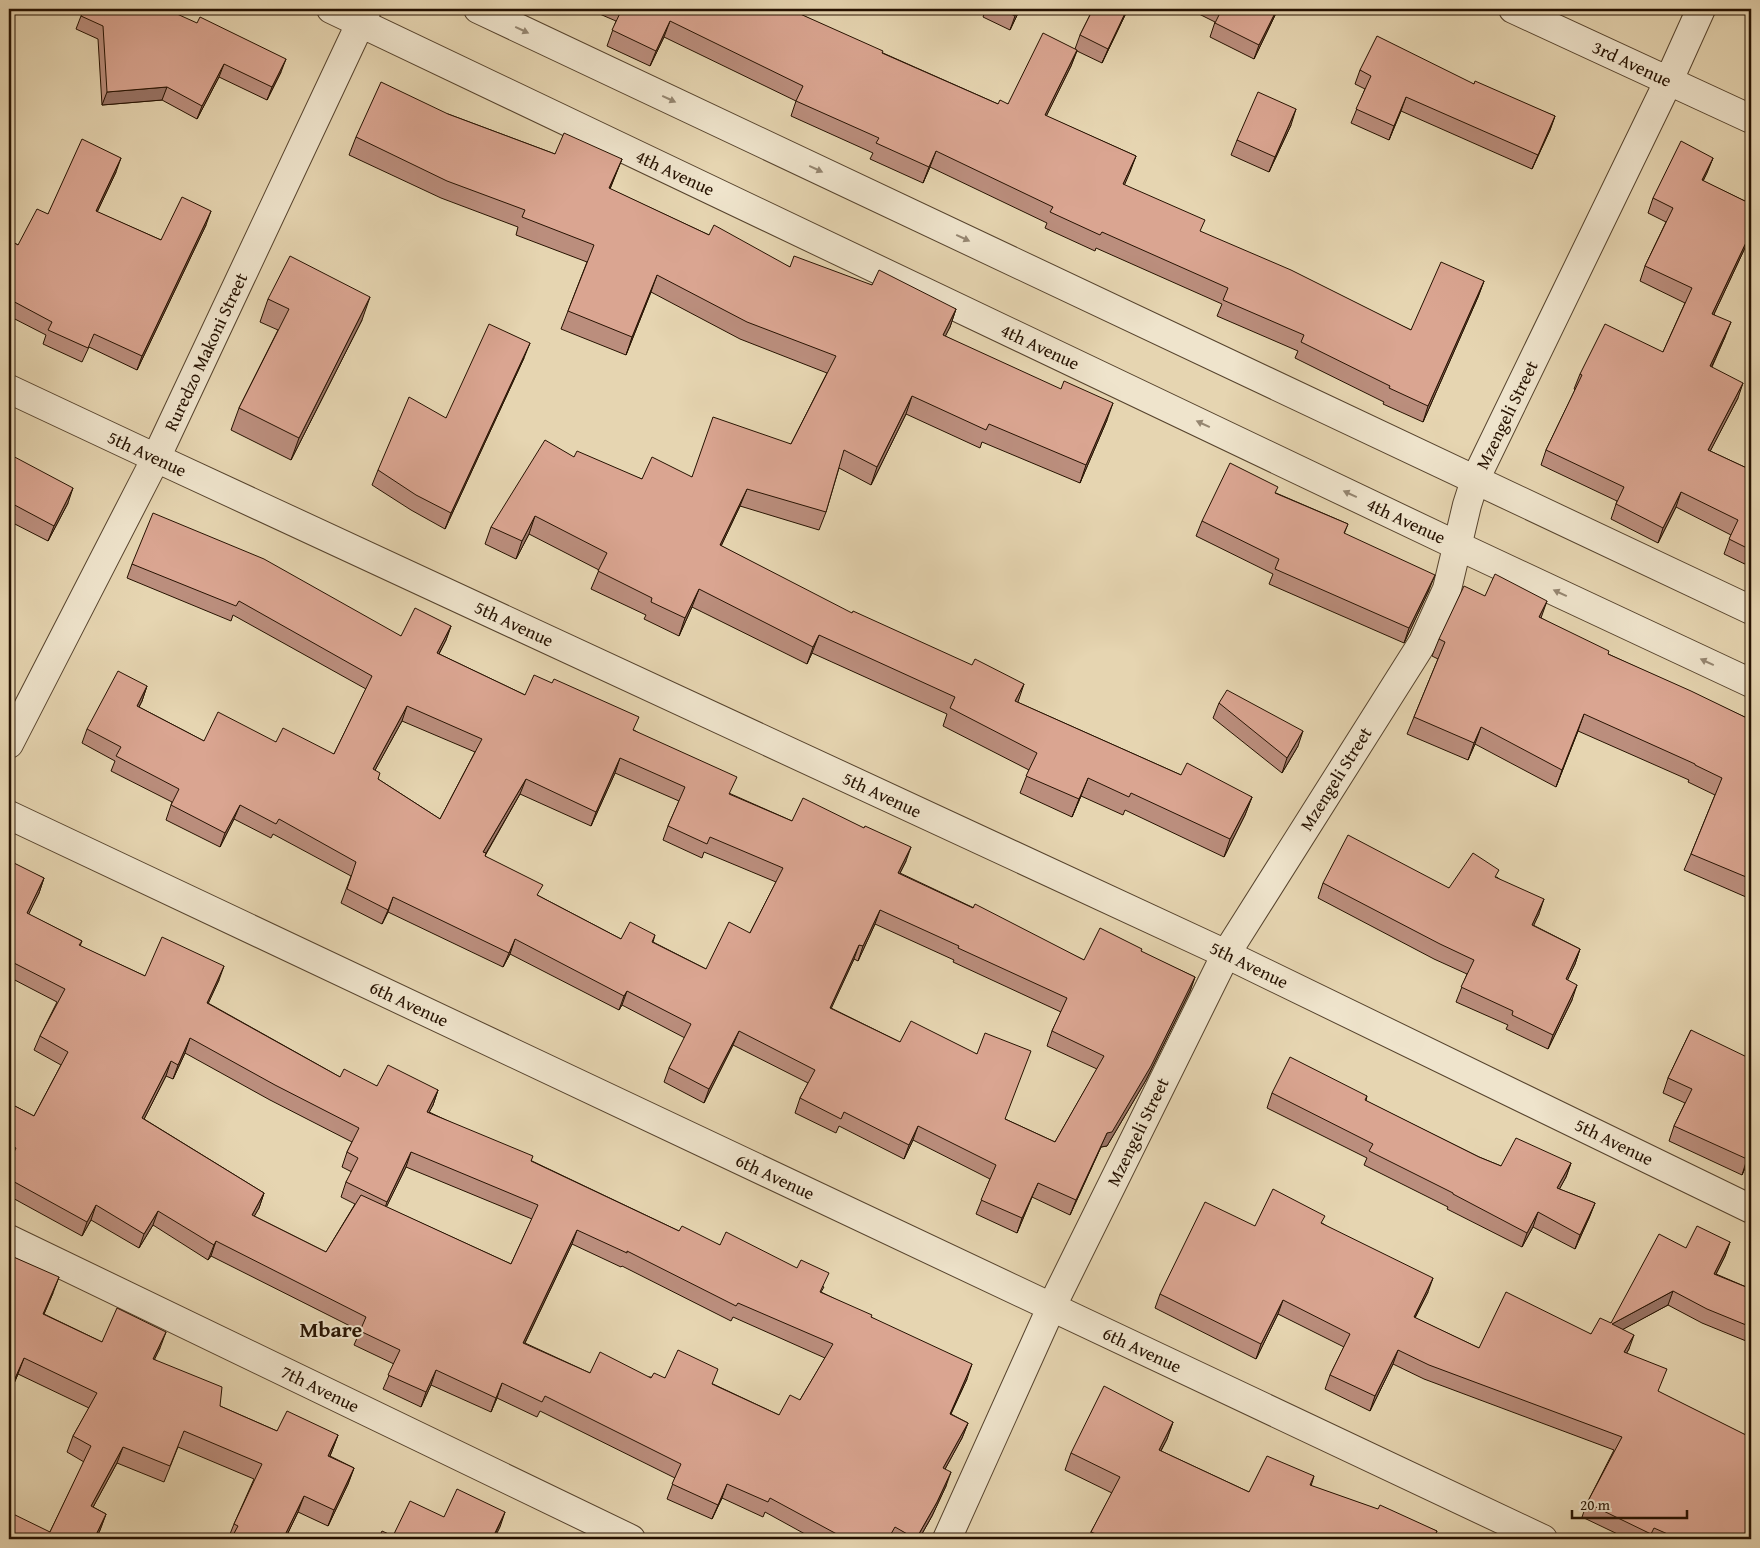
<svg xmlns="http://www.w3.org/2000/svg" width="1760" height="1548" viewBox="0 0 1760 1548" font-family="'Gentium Book Plus',serif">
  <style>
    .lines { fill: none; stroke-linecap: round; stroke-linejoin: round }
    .street-casing { stroke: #56432d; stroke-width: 30 }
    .street { stroke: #efe4cc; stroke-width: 28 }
    .wall { fill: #bb8e7d; stroke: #261201; fill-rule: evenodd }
    .shaded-wall { fill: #997466; stroke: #261201 }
    .building { fill: #daa591; stroke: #261201; fill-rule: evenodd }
    .oneway { fill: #958671 }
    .labels { text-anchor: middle; stroke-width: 4; stroke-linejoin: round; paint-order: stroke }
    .street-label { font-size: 18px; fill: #261201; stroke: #efe4cc }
    .district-label { font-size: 22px; font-weight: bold; fill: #261201; stroke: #efe4cc }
  </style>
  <rect width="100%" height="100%" fill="#e6d5b1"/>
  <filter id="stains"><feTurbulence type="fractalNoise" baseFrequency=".004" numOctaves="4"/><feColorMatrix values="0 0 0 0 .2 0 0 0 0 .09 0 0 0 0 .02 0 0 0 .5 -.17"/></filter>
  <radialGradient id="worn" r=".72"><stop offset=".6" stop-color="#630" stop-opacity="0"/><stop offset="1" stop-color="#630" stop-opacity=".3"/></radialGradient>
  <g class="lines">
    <defs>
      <path id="street" d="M331,9L1456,545L1751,683
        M478,9L1751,610
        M1513,9L1751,119
        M9,389L156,458L1226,954L1751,1209
        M9,744L156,458L367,9
        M9,815L1543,1539
        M9,1239L631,1539
        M947,1539L1051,1308L1226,954L1423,642L1447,589L1467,505L1475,480L1669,80L1701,9"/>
    </defs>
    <use href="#street" class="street-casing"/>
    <use href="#street" class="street"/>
  </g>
  <path class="wall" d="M588,9H791V10L883,53L998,104H1008L1075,49L1080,35L1092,11L1089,9H1128L1102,63L1077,51L1071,66L1046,116L1136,156L1124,185L1200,232L1411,330L1484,281L1478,297L1423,422L1383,404L1384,402L1295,358L1298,351L1217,316L1222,304L1096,248L1095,251L1045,228L1047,223L930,167L923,183L870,159L873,153L791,116L796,101L664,37L650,66L607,46L616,21Z
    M986,9H1020L1010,30L983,17Z
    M1189,9H1278L1254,59L1210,37L1215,22Z
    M81,16L281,72L267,100L219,77L197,119L162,100L102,105L98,39L76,29Z
    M1360,70L1474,84L1555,116L1550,130L1532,169L1401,111L1389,140L1351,123L1365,89L1355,84Z
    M448,114L555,154L622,159L610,189L709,235L790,267L872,285L956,309L950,327L945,336L1107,420L1080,483L982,442L980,448L906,414L871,485L839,468L826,512L819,530L740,506L721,546L1017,702L1181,775L1252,797L1245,815L1224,857L1125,810L1123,815L1081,796L1072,817L1020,793L1029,770L943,726L947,714L812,653L807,664L692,607L679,636L644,619L646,615L591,589L599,570L529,534L516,559L485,544L491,527L574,457L642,479L692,477L791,444L827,373L740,339L651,292L626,355L561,329L587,262L516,235L518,227L441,198L349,155L356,137Z
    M1291,125L1269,172L1231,155L1237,140Z
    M1713,158L1703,181L1751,204V235L1714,314L1725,337L1712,367L1738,398L1710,451L1751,470V567L1724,554L1731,535L1676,507L1658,543L1611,519L1617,501L1541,465L1546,450L1575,390L1574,389L1580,374L1663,352L1685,303L1640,281L1645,266L1666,222L1648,213L1653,198Z
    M116,172L97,212L161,240L206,225L137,370L89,347L82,362L43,344L46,335L9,316V240L18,245L48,214Z
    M268,299L362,320L291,460L231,430L239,408L278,330L260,322Z
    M524,358L445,529L411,510L372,485L378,470Z
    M9,454L68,503L48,541L9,521Z
    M1276,493L1348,524L1344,534L1429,590L1404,643L1269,584L1273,574L1196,536L1202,521Z
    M132,564L401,636L451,626L446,640L439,654L525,695L634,730L731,794L792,821L906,861L900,873L1084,960L1141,952L1195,977L1190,991L1146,1080L1107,1146L1101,1147L1070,1215L1032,1197L1017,1233L976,1214L990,1179L913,1140L904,1159L839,1126L836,1133L795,1113L800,1098L808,1083L733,1045L704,1103L664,1082L669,1068L685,1038L622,1005L619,1010L510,954L503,967L388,912L382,924L341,903L351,876L273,834L271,838L234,819L220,847L166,820L172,802L111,771L115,761L82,743L87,729L147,686L142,701L139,707L204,741L276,742L334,754L366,689L233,615L231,621L127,578ZM402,721L475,752L440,819L378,779L375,770ZM615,773L679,801L668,826L663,840L702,858L704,852L776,882L750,933L706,969L653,942L655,935L621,939L539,896L485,856L520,794L591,826ZM875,924L954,960L953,962L1061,1012L1052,1031L1047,1046L1097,1069L1055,1142L1005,1119L977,1054L900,1042L831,1008L854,959L858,961Z
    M1485,596L1541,618L1608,654L1751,720V884L1746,897L1684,870L1691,854L1715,795L1688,782L1689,780L1578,731L1556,787L1475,744L1468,760L1407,734L1414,717L1438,659L1432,656L1439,639Z
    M1219,703L1298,746L1282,773L1213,718Z
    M9,863L44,878L39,893L28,914L82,941L80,946L145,976L219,980L208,1003L340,1077L377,1086L438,1090L433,1105L429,1112L679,1231L720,1245L824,1287L821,1292L871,1317L967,1379L951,1414L968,1423L962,1438L945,1469L946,1486L932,1516L919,1539H814L765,1512L763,1517L722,1498L712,1519L667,1499L675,1478L540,1411L537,1417L497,1398L491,1412L431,1385L421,1407L383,1389L394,1364L354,1345L360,1331L211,1256L208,1260L153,1225L139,1248L91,1220L82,1236L9,1196V1103L34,1116L61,1065L34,1050L40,1036L57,1002L9,977ZM185,1053L270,1100L352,1142L347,1152L342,1167L352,1172L346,1182L341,1197L355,1204L326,1252L254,1216L259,1208L264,1193L144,1119L166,1076L173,1079ZM406,1167L532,1219L511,1264L386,1207ZM572,1244L621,1267L622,1266L731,1321L733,1317L825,1358L800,1400L779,1415L713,1384L665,1378L590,1373L525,1343Z
    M1497,877L1539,914L1533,925L1580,949L1575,964L1567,980L1572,1000L1548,1049L1506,1029L1508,1025L1456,1002L1467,974L1434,959L1318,898L1323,883L1449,888Z
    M1691,1030L1751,1154L1742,1175L1669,1141L1674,1126L1685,1103L1663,1093L1668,1078Z
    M1272,1093L1367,1096L1366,1101L1479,1157L1501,1166L1571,1163L1566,1177L1559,1189L1595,1203L1589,1218L1575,1249L1533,1227L1522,1247L1447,1209L1448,1207L1364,1165L1367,1158L1267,1108Z
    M1322,1223L1428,1292L1415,1318L1479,1348L1591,1334L1611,1323L1686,1248L1730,1242L1725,1256L1716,1274L1751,1289V1343L1702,1323L1668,1305L1623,1329L1629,1349L1626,1353L1658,1392L1751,1539H1628L1582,1517L1587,1503L1614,1450L1424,1379L1393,1364L1370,1411L1325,1389L1330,1375L1344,1347L1278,1314L1256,1359L1155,1308L1160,1294L1255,1226Z
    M9,1255L53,1293L44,1314L102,1342L160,1348L154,1359L220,1406L277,1431L338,1435L330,1456L354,1468L348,1484L328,1526L298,1512L285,1539H228L234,1524L254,1479L178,1447L164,1482L117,1463L93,1507L106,1514L100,1530L96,1539H9L50,1532L84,1462L67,1452L73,1436L89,1408L18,1374L9,1395Z
    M1173,1422L1167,1439L1161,1451L1249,1492L1314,1476L1311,1486L1437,1531L1434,1539H1088L1091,1532L1112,1493L1065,1470L1071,1453Z"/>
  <path class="shaded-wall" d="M1019,9H1020L1010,30L1015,16Z
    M1127,9H1128L1102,63L1108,49Z
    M1277,9H1278L1254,59L1259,45Z
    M670,21L664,37L650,66L656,51Z
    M1077,50L1071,66L1039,131L1045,115Z
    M286,59L281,72L267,100L272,87Z
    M224,64L219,77L197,119L202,106Z
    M167,87L162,100L102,105L107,92Z
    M1406,97L1401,111L1389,140L1394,126Z
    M1296,109L1291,125L1269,172L1275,157Z
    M1555,116L1550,130L1532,169L1538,155Z
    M936,151L930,167L923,183L929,167Z
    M1136,156L1130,172L1118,200L1123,184Z
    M121,158L116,172L91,225L96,211Z
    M1713,158L1707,173L1696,195L1702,180Z
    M622,159L615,176L603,206L609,188Z
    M211,211L206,225L137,370L142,356Z
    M1751,232V235L1707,329L1712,314Z
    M657,275L651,292L626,355L632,337Z
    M1484,281L1478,297L1423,422L1428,406Z
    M370,297L362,320L291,460L299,438Z
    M956,309L950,327L937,353L943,335Z
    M1731,322L1725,337L1705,381L1710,366Z
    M530,343L524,358L445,529L451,513Z
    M1743,383L1738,398L1703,465L1708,450Z
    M912,396L906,414L871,485L877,467Z
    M1113,403L1107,420L1080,483L1086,465Z
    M73,488L68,503L48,541L54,526Z
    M747,489L740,506L713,563L720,545Z
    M1681,492L1676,507L1658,543L1663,528Z
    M535,516L529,534L516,559L522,541Z
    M1435,575L1429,590L1404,643L1409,628Z
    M699,589L692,607L679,636L685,618Z
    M1547,601L1541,618L1539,617Z
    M451,626L446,640L432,667L437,653Z
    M819,635L812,653L807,664L813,647Z
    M1024,684L1018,702L1009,719L1015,701Z
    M147,686L142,701L132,720L137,706Z
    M407,706L402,721L368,783L373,769Z
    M1584,714L1578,731L1556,787L1562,770Z
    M1481,727L1475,744L1468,760L1474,743Z
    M1303,731L1298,746L1282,773L1287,758Z
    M620,758L615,773L591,826L596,812Z
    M1088,778L1081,796L1072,817L1079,799Z
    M526,779L520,794L478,867L483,852Z
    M1252,797L1245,815L1224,857L1230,839Z
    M240,805L234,819L220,847L225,833Z
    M911,847L906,861L893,887L898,873Z
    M44,878L39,893L22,928L27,913Z
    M393,897L388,912L382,924L388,910Z
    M1544,899L1539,914L1527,940L1532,925Z
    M880,910L875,924L858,961L863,946Z
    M515,939L510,954L503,967Z
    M859,945L854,959L825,1022L830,1008Z
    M1580,949L1575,964L1561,994L1566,979Z
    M224,966L219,980L202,1017L207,1003Z
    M1195,977L1190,991L1146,1080L1107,1146L1101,1147L1070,1215L1076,1200L1107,1133Z
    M1577,985L1572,1000L1548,1049L1553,1035Z
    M627,991L622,1005L619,1010L624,996Z
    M739,1031L733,1045L704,1103L709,1089Z
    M190,1038L185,1053L173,1079L178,1065Z
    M171,1061L166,1076L137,1133L142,1118Z
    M438,1090L433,1105L422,1126L427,1112Z
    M918,1126L913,1140L904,1159L909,1145Z
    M1751,1151V1154L1742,1175L1747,1159Z
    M411,1152L406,1167L382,1216L387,1202Z
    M1571,1163L1566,1177L1552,1203L1557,1188Z
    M1038,1183L1032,1197L1017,1233L1022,1218Z
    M264,1193L259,1208L247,1229L252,1215Z
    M1595,1203L1589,1218L1575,1249L1580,1235Z
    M96,1205L91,1220L82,1236L87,1222Z
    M158,1211L153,1225L139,1248L144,1234Z
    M1538,1212L1533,1227L1522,1247L1527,1233Z
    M577,1230L572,1244L518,1357L523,1343Z
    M216,1241L211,1256L208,1260L214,1245Z
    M1730,1242L1725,1256L1709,1288L1714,1274Z
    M59,1277L53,1293L37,1330L43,1314Z
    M1433,1278L1428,1292L1408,1331L1414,1317Z
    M1673,1291L1668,1305L1607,1338L1612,1324Z
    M1283,1300L1278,1314L1256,1359L1261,1344Z
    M166,1332L160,1348L147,1375L153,1359Z
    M1634,1335L1629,1349L1619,1367L1624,1352Z
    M1398,1350L1393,1364L1370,1411L1375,1396Z
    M24,1358L18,1374L9,1395V1392Z
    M972,1364L967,1379L944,1428L950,1414Z
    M436,1370L431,1385L421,1407L426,1392Z
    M502,1383L497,1398L491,1412L496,1398Z
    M1173,1422L1167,1439L1152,1467L1159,1450Z
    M968,1423L962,1438L938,1482L943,1468Z
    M338,1435L332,1451L323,1472L328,1456Z
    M123,1447L117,1463L85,1522L91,1506Z
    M354,1468L348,1484L328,1526L334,1510Z
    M951,1472L946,1486L932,1516L919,1539H916L937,1502Z
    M727,1484L722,1498L712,1519Z
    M304,1496L298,1512L285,1539H283Z
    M505,1512L500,1527L494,1539H493Z
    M106,1514L100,1530L96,1539H94Z"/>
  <path class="building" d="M84,9H166L197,23L200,17L286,59L272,87L224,64L202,106L167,87L107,92L103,26L81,16Z
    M622,9H789L883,51L882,53L998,104L1000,100L1008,104L1043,33L1077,50L1045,115L1136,156L1123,184L1205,220L1200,231L1291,270L1411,330L1441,262L1484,281L1428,406L1389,388L1390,386L1301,342L1304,335L1223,300L1228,288L1102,232L1100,235L1050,212L1053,207L936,151L929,167L876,143L879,138L796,101L803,86L670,21L656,51L612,30Z
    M1001,9H1019L1015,16Z
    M1093,9H1127L1108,49L1080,35Z
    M1222,9H1277L1259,45L1215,23Z
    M1377,36L1474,84L1475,81L1555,116L1538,155L1406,97L1394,126L1356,109L1371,76L1360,70Z
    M381,82L448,114L555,154L564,133L622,159L609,188L709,235L714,225L790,267L794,256L872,285L879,270L956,309L943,335L1061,389L1064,381L1113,403L1086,465L989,424L986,430L912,396L877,467L844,450L826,512L747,489L720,545L852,613L853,611L972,665L975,659L1024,684L1015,701L1181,775L1187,763L1252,797L1230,839L1131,793L1129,797L1088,778L1079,799L1026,776L1037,753L950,708L955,697L819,635L813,647L699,589L685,618L651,602L652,598L598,571L607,553L535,516L522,541L491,527L545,440L574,457L577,451L642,479L652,457L692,477L713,417L791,444L836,356L747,322L657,275L632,337L568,311L594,245L522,217L525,210L447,181L356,137Z
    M1258,92L1296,109L1275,157L1237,140Z
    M82,139L121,158L96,211L161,240L182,197L211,211L142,356L94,334L88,348L48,330L52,322L9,299V240L18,245L37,209L48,214Z
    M1681,141L1713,158L1702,180L1751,204V232L1712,314L1731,322L1710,366L1743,383L1708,450L1751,470V550L1729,539L1738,520L1681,492L1663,528L1616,504L1624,487L1546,450L1582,375L1580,374L1605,324L1663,352L1692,288L1645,266L1673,208L1653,198Z
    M290,256L370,297L299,438L239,408L289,309L268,299Z
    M489,324L530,343L451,513L416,495L378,470L409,397L446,418Z
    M9,454L73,488L54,526L9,502Z
    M1230,463L1278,487L1275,493L1348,524L1344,533L1435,575L1409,628L1275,569L1279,559L1202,521Z
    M153,513L264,559L401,636L415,608L451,626L437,653L525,695L534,675L552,683L554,679L639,717L633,730L737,777L729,794L792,821L803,798L864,828L865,826L911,847L898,873L973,908L975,904L1084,960L1100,928L1142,949L1141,951L1195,977L1151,1066L1112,1132L1107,1133L1076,1200L1038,1183L1022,1218L981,1200L996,1165L918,1126L909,1145L844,1112L841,1119L800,1098L815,1070L739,1031L709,1089L669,1068L691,1024L627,991L624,996L515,939L509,953L393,897L388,910L347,889L356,862L279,819L276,824L240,805L225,833L171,805L179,789L116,756L121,747L87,729L118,671L147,686L137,706L204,741L218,712L276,742L283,728L334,754L372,676L239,601L236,606L132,564ZM407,706L482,739L440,819L378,779L380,773L373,769ZM620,758L685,787L668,826L707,844L710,837L783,868L750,933L729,922L706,969L652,942L655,935L630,922L621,939L537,895L543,885L485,856L486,853L483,852L526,779L596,812ZM880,910L959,946L958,948L1067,998L1052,1031L1104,1056L1055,1142L1005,1119L1031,1051L985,1033L977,1054L911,1021L900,1042L830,1008L859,945L863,946Z
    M1495,574L1547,601L1539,617L1609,651L1608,654L1691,691L1751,720V879L1691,854L1722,778L1695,765V764L1584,714L1562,770L1481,727L1474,743L1414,717L1445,642L1439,639L1464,586L1485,596Z
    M1227,690L1303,731L1287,758L1219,703Z
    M1348,835L1449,888L1473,853L1499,870L1495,877L1544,899L1532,925L1580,949L1566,979L1577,985L1553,1035L1512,1015L1513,1011L1461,987L1474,960L1440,944L1323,883Z
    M10,861L44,878L27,913L82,941L79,945L145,976L162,937L224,966L207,1003L340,1077L344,1069L377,1086L388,1065L438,1090L427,1112L533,1156L531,1161L679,1231L682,1226L720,1245L726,1232L797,1268L801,1260L829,1273L820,1292L872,1315L871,1317L972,1364L950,1414L968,1423L943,1468L951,1472L937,1502L916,1539L895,1527L888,1539H846L770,1498L768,1502L727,1484L718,1505L672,1484L681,1464L545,1396L542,1402L502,1383L496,1398L436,1370L426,1392L388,1375L400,1350L360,1331L366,1317L216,1241L214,1245L158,1211L144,1234L96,1205L87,1222L9,1179V1162L16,1148L9,1144V1103L34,1116L68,1052L40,1036L65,989L12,962L9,968V863ZM190,1038L275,1085L359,1128L347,1152L358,1158L346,1182L387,1202L411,1152L538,1205L511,1264L361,1195L326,1252L252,1215L264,1193L142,1118L171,1061L178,1065ZM577,1230L627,1253V1251L736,1306L738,1303L833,1344L800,1400L790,1395L779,1415L712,1384L718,1369L678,1350L665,1378L654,1373L651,1378L600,1352L590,1373L523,1343Z
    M1691,1030L1751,1059V1151L1747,1159L1674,1126L1692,1089L1668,1078Z
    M1290,1057L1367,1096L1365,1100L1479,1157L1501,1166L1516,1138L1571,1163L1557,1188L1595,1203L1580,1235L1538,1212L1527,1233L1453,1194V1193L1369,1151L1373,1144L1272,1093Z
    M1273,1189L1325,1216L1321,1223L1433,1278L1414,1317L1479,1348L1506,1292L1591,1334L1600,1318L1611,1323L1659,1234L1686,1248L1697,1226L1730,1242L1714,1274L1751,1289V1327L1707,1309L1673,1291L1612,1324L1634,1335L1624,1352L1667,1369L1658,1391L1750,1437L1751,1435V1539H1679L1654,1528L1651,1534L1587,1503L1622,1437L1429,1365L1398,1350L1375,1396L1330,1375L1350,1334L1283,1300L1261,1344L1160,1294L1205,1202L1255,1226Z
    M9,1255L59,1277L43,1314L102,1342L117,1308L166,1332L153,1359L222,1387L220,1406L277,1431L287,1411L338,1435L328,1456L354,1468L334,1510L304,1496L283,1539H231L238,1526L234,1524L262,1464L184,1431L170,1466L123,1447L91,1506L106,1514L94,1539H9V1512L50,1532L91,1446L73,1436L97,1393L24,1358L9,1392Z
    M1104,1386L1173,1422L1159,1450L1249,1492L1267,1456L1314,1476L1310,1485L1378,1509L1380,1505L1437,1531L1433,1539H1094L1096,1534L1091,1532L1120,1477L1071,1453Z
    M457,1489L505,1512L494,1535L502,1539H378L382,1531L393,1536L410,1501L444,1517Z"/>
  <defs><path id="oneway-solid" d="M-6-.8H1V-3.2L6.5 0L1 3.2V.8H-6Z" transform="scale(1.25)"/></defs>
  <g class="oneway">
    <use href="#oneway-solid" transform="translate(522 30) rotate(25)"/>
    <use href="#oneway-solid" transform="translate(669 99) rotate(25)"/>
    <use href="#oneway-solid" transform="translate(816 169) rotate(25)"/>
    <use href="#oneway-solid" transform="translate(963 238) rotate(25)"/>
    <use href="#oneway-solid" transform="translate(1203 424) rotate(-155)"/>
    <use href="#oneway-solid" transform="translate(1350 494) rotate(-155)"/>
    <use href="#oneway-solid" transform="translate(1560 593) rotate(-155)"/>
    <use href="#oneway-solid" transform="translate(1707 662) rotate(-155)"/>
  </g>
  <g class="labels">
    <g class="street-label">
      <text transform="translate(1632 64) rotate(25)" y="6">3rd Avenue</text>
      <text transform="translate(675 173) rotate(25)" y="6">4th Avenue</text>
      <text transform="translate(1040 347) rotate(25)" y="6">4th Avenue</text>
      <text transform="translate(206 352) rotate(-65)" y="6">Ruredzo Makoni Street</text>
      <text transform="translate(1507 415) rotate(-64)" y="6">Mzengeli Street</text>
      <text transform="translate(147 454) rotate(25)" y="6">5th Avenue</text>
      <text transform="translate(1406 521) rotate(25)" y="6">4th Avenue</text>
      <text transform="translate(514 624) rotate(25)" y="6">5th Avenue</text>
      <text transform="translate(1336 779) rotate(-58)" y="6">Mzengeli Street</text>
      <text transform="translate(882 795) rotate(25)" y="6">5th Avenue</text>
      <text transform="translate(1249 965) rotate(26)" y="6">5th Avenue</text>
      <text transform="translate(409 1004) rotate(25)" y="6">6th Avenue</text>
      <text transform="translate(1138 1132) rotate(-64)" y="6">Mzengeli Street</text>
      <text transform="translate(1614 1142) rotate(26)" y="6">5th Avenue</text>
      <text transform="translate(775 1177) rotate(25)" y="6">6th Avenue</text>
      <text transform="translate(1142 1350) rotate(25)" y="6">6th Avenue</text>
      <text transform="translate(320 1389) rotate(26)" y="6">7th Avenue</text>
    </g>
    <g class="district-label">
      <text x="331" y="1337">Mbare</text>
    </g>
  </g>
  <rect width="1760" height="1548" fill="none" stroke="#e6d5b1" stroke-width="30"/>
  <rect x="10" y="10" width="1740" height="1528" fill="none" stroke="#261201" stroke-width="2.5"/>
  <rect x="15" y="15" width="1730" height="1518" fill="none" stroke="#261201"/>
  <path d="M1572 1510v8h115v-8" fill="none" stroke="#261201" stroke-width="2.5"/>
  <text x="1580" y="1510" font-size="15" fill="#261201" stroke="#efe4cc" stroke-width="4" paint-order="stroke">20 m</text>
  <rect width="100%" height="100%" filter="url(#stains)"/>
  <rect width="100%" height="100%" fill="url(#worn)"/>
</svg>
